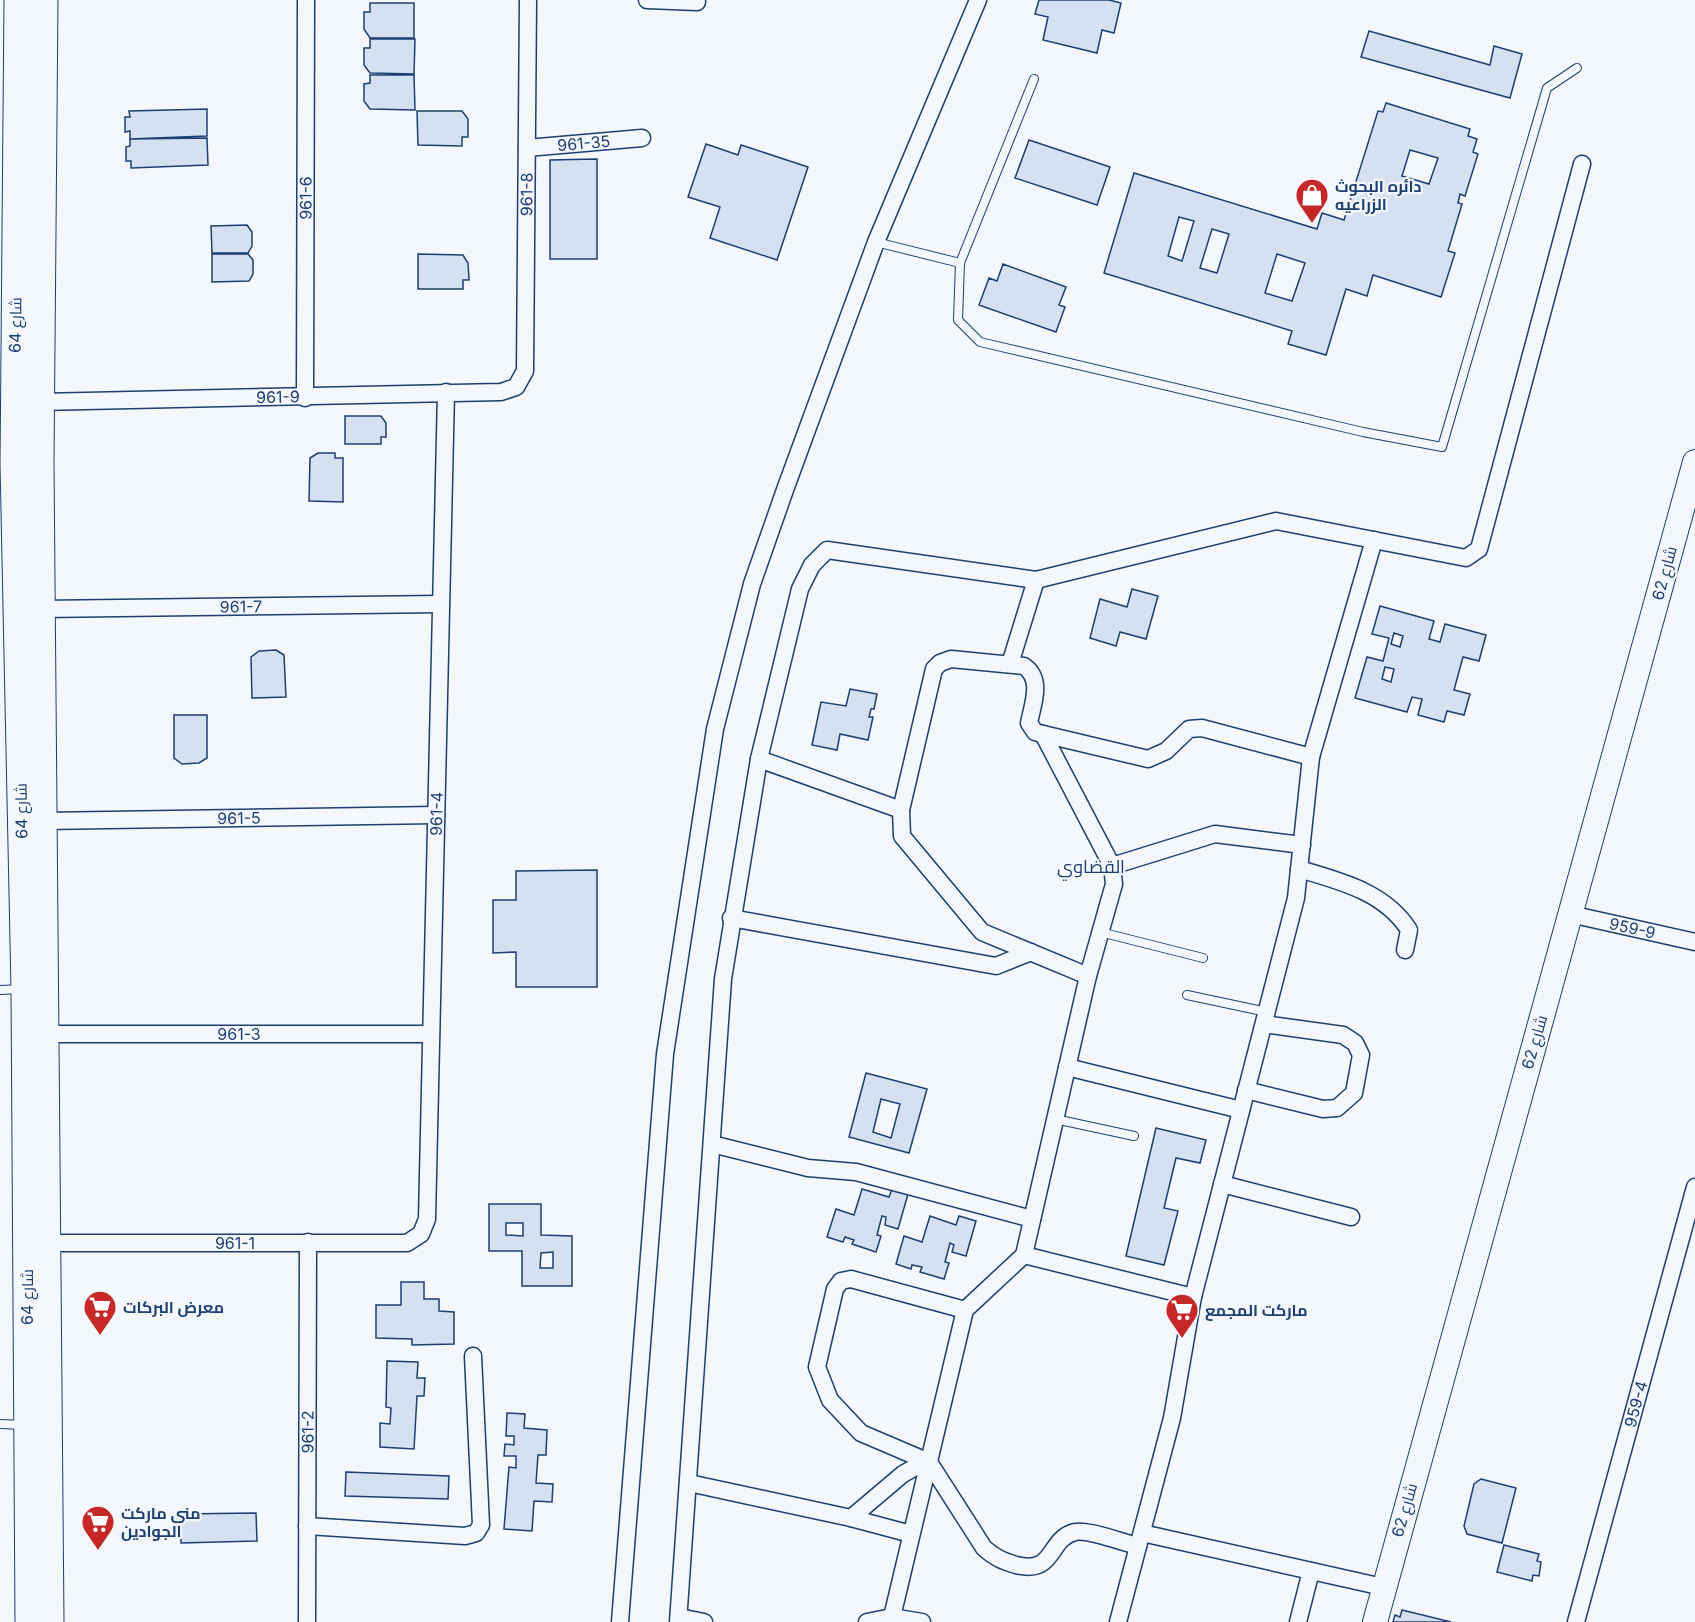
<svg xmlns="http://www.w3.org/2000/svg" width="1695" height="1622" viewBox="0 0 1695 1622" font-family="Inter,Cairo,sans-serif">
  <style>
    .building { fill: #d5e0f0; stroke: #1d3f73; stroke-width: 1.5; fill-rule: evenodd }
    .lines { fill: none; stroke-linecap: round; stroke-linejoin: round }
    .lane-casing { stroke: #1d3f73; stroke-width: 10 }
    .street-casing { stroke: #1d3f73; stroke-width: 19 }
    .secondary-casing { stroke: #1d3f73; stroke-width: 26 }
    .primary-casing { stroke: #1d3f73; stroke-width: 29 }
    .lane { stroke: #f4f7fb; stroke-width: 8 }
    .street { stroke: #f4f7fb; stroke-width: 16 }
    .secondary { stroke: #f4f7fb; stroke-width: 24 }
    .primary { stroke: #f4f7fb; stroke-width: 27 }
    .labels { text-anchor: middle; stroke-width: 4.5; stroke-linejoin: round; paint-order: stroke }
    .street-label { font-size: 16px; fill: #1d3f73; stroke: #f4f7fb }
    .poi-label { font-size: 16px; font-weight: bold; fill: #1d3f73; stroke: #f4f7fb; text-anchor: start }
    .neighbourhood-label { font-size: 18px; fill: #1d3f73; stroke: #f4f7fb }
  </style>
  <rect width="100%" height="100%" fill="#f4f7fb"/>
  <path class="building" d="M1039,0H1109L1121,3L1114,33L1102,30L1097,53L1043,40L1048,17L1035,14Z
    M370,3H414V38H370L364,29V12H370Z
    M1369,31L1490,65L1494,46L1522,54L1510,98L1361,57Z
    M370,39H415L414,74L370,73L364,65V48H370Z
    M370,75H414L415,110L370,109L364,101V84L370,83Z
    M1386,103L1470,129L1468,136L1477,139L1473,152L1478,154L1465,196L1460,194L1458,203L1462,204L1448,251L1455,253L1441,297L1373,275L1367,296L1346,289L1326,355L1288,344L1292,331L1104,273L1134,173L1317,229L1322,213L1344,220L1378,111L1383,112ZM1410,150L1438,158L1429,184L1402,176ZM1179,217L1194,221L1182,261L1168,256ZM1212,229L1229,234L1217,273L1200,268ZM1277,254L1305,263L1292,301L1265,293Z
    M207,109V136L130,139V131L125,132V117H130L129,111Z
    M417,111H462L468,119V137H462V146L418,145Z
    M207,138L208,165L131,168V161H126V147L130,146V139Z
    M1029,140L1110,167L1097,205L1015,178Z
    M706,144L738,155L741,145L808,167L777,260L710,238L720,207L688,197Z
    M597,159V259H550V160Z
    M247,225L252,232V246L248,253H212L211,226Z
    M212,254H248L253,260V274L249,281L212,282Z
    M418,254L463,255L468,263L469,280H463V289H418Z
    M1003,264L1066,287L1059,305L1065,307L1056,332L979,305L989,278L997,281Z
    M345,416H381L386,423V437H381V444H345Z
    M318,453H335V458H343V502L309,501L310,458Z
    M1132,589L1158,596L1146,639L1120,632L1116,646L1090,638L1100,599L1127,607Z
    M1380,606L1434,621L1429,639L1440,642L1445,624L1486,635L1479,661L1463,657L1454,690L1470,694L1464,715L1447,711L1444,722L1418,715L1422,699L1412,697L1407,712L1355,698L1367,657L1383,661L1389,638L1372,634ZM1394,633L1403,636L1400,647L1391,644ZM1385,667L1394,669L1391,682L1382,679Z
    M276,650L284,655L286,697L252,698L251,657L259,651Z
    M850,689L877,694L874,709H871L869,717H873L868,740L840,734L837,750L812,745L821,702L846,706Z
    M174,715H207V758L199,763L182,764L174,758Z
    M597,870V987H516V952L493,953V900H516V871Z
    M866,1073L927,1089L909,1153L849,1137ZM881,1099L900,1104L891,1138L873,1132Z
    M1156,1128L1206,1140L1200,1163L1176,1158L1164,1208L1178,1211L1164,1265L1126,1256Z
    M862,1189L889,1197L892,1189L908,1194L898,1229L885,1225L886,1217L882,1216L877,1235L881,1236L876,1252L852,1244L854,1240L845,1237L843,1242L827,1237L836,1209L854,1215Z
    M489,1204H541V1235L572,1236V1286H522V1251H489ZM506,1223H523V1236L506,1235ZM553,1252V1268H540L541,1253Z
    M930,1216L956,1225L959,1216L976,1221L966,1256L952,1252L954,1245L950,1243L945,1262L949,1263L944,1279L920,1272L922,1267L912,1265L911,1269L896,1264L904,1236L922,1242Z
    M401,1282H424V1299H439V1311L454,1312V1344L412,1345V1339L376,1338V1305H401Z
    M387,1361L418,1362L417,1378H425L424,1396H417L414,1449L380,1447V1423L390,1424L391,1408L386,1407Z
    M507,1413L525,1414L524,1428L547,1430L546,1455H538L536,1483L553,1484L552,1502L534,1501L532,1531L504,1529L509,1467L516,1468V1456H504L505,1444L514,1445V1436H506Z
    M346,1472L449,1476L448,1499L345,1496Z
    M1481,1479L1516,1488L1502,1543L1467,1534L1464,1526L1474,1484Z
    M256,1513L257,1541L181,1543L180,1514Z
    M1504,1545L1539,1554L1537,1561L1541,1562L1539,1576L1533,1575L1532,1581L1497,1572Z
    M1402,1610L1451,1622H1393L1395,1615L1400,1617Z"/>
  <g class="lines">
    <defs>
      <path id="lane" d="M1034,79L960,263L958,320L980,342L1363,432L1442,447L1547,88L1577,68
        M876,242L960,263
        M1100,932L1203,958
        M0,990L22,989
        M1187,995L1267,1012
        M1055,1119L1134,1136
        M0,1424L25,1425"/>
      <g id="street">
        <path d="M647,0L697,2"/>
        <path id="s1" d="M527,148L642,138"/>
        <path id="s2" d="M305,398L306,0"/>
        <path id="s3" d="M40,402L501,392L516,387L525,371L528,0"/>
        <path id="s4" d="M41,609L440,604"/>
        <path d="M1010,664L1036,580"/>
        <path d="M759,759L901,810L902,836L982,932L1088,976"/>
        <path d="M901,810L934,669L940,663L951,659L1024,666C1043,679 1033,703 1029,723L1035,732L1043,734L1148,759L1166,751L1189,729L1202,728L1311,757"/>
        <path id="s5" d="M43,821L436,815"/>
        <path d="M1112,866L1215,834L1302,845"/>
        <path d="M1299,869C1340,881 1385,892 1409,930L1405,950"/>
        <path id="s6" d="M1570,914L1695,942"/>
        <path d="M731,918L996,966L1031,952"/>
        <path id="s7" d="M45,1034H431"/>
        <path d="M1067,1067L1241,1110"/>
        <path d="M1246,1090L1323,1109L1337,1108L1354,1093L1361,1055L1355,1043L1343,1035L1264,1024"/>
        <path d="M712,1144L808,1168L856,1172L1032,1219"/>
        <path d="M1222,1184L1351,1217"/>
        <path id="s8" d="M47,1243H407L421,1234L427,1219L446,392"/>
        <path d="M1024,1255L1193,1297"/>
        <path d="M965,1310L851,1279L841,1281L835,1289L817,1367L830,1400L861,1433L929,1462L984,1548C995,1558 1003,1561 1016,1565C1056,1575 1047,1539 1075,1532C1088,1529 1124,1543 1138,1546"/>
        <path d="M689,1483L851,1518L911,1534"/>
        <path d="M851,1518L903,1474L926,1461"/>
        <path d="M307,1526L465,1536L476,1533L481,1525L473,1356"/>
        <path d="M1142,1533L1383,1587"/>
        <path d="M679,1617L704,1622"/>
        <path d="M892,1617L965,1310L1024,1255L1088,976L1114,884L1112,866L1043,734"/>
        <path id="s9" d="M307,1622L308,1242"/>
        <path d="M620,1622L665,1054L715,729L752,584L786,487L876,242L978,0"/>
        <path d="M678,1622L723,979L759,759L800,589L812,565L827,550L1036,580L1276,521L1466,558L1479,549L1582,164"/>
        <path d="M867,1622L892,1617L922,1622"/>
        <path d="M1118,1622L1172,1418L1193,1297L1296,898L1311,757L1374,540"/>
        <path d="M1298,1622L1311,1571"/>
        <path id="s10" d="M1576,1622L1695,1187"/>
      </g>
      <path id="secondary" d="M1375,1622L1695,462"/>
      <path id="primary" d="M18,0L14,464L25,989L29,1622
        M44,0L40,463L50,1622"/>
    </defs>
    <use href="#lane" class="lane-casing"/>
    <use href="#street" class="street-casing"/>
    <use href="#secondary" class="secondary-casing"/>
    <use href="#primary" class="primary-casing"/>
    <use href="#lane" class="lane"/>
    <use href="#street" class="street"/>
    <use href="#secondary" class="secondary"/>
    <use href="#primary" class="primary"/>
  </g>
  <defs>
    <symbol id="shop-pin" viewBox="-11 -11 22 30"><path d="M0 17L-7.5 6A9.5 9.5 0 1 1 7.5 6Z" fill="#c62828" stroke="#f4f7fb"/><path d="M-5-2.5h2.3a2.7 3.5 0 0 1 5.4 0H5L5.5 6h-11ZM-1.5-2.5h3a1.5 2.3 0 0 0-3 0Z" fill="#fff"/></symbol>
    <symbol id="supermarket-pin" viewBox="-11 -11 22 30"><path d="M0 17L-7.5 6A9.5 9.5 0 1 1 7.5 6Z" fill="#c62828" stroke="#f4f7fb"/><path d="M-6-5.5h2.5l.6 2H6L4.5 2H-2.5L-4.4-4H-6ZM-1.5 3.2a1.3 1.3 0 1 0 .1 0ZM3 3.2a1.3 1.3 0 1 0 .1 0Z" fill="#fff"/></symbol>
  </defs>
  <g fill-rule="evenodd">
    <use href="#shop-pin" x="1293" y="176" width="38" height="52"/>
    <use href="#supermarket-pin" x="81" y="1288" width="38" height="52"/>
    <use href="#supermarket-pin" x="1163" y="1291" width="38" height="52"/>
    <use href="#supermarket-pin" x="79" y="1503" width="38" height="52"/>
  </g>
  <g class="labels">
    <g class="street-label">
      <text dy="6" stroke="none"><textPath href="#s1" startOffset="57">961-35</textPath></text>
      <text dy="6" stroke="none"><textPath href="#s3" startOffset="672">961-8</textPath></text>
      <text dy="6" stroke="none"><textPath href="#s2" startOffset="200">961-6</textPath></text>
      <text transform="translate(15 325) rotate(-89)" y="6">شارع 64</text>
      <text dy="6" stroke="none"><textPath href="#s3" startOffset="238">961-9</textPath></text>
      <text transform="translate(1664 573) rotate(-75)" y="6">شارع 62</text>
      <text dy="6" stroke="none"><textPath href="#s4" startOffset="200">961-7</textPath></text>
      <text transform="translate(21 811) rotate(-91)" y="6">شارع 64</text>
      <text dy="6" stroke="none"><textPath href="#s8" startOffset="798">961-4</textPath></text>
      <text dy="6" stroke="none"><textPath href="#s5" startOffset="196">961-5</textPath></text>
      <text dy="6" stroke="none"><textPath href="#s6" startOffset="64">959-9</textPath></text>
      <text dy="6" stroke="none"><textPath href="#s7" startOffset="194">961-3</textPath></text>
      <text transform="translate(1534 1042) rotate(-74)" y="6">شارع 62</text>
      <text dy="6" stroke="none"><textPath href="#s8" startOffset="188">961-1</textPath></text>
      <text transform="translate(27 1297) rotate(-90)" y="6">شارع 64</text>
      <text dy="6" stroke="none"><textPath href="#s10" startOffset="226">959-4</textPath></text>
      <text dy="6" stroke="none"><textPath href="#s9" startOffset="190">961-2</textPath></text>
      <text transform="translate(1404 1510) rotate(-74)" y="6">شارع 62</text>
    </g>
    <g class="poi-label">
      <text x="1335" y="192">دائره البحوث<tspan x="1335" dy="18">الزراعيه</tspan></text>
      <text x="123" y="1313">معرض البركات</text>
      <text x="1205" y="1316">ماركت المجمع</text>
      <text x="121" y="1519">مني ماركت<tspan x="121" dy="18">الجوادين</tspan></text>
    </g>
    <g class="neighbourhood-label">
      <text x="1091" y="873">القضاوي</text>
    </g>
  </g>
</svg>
